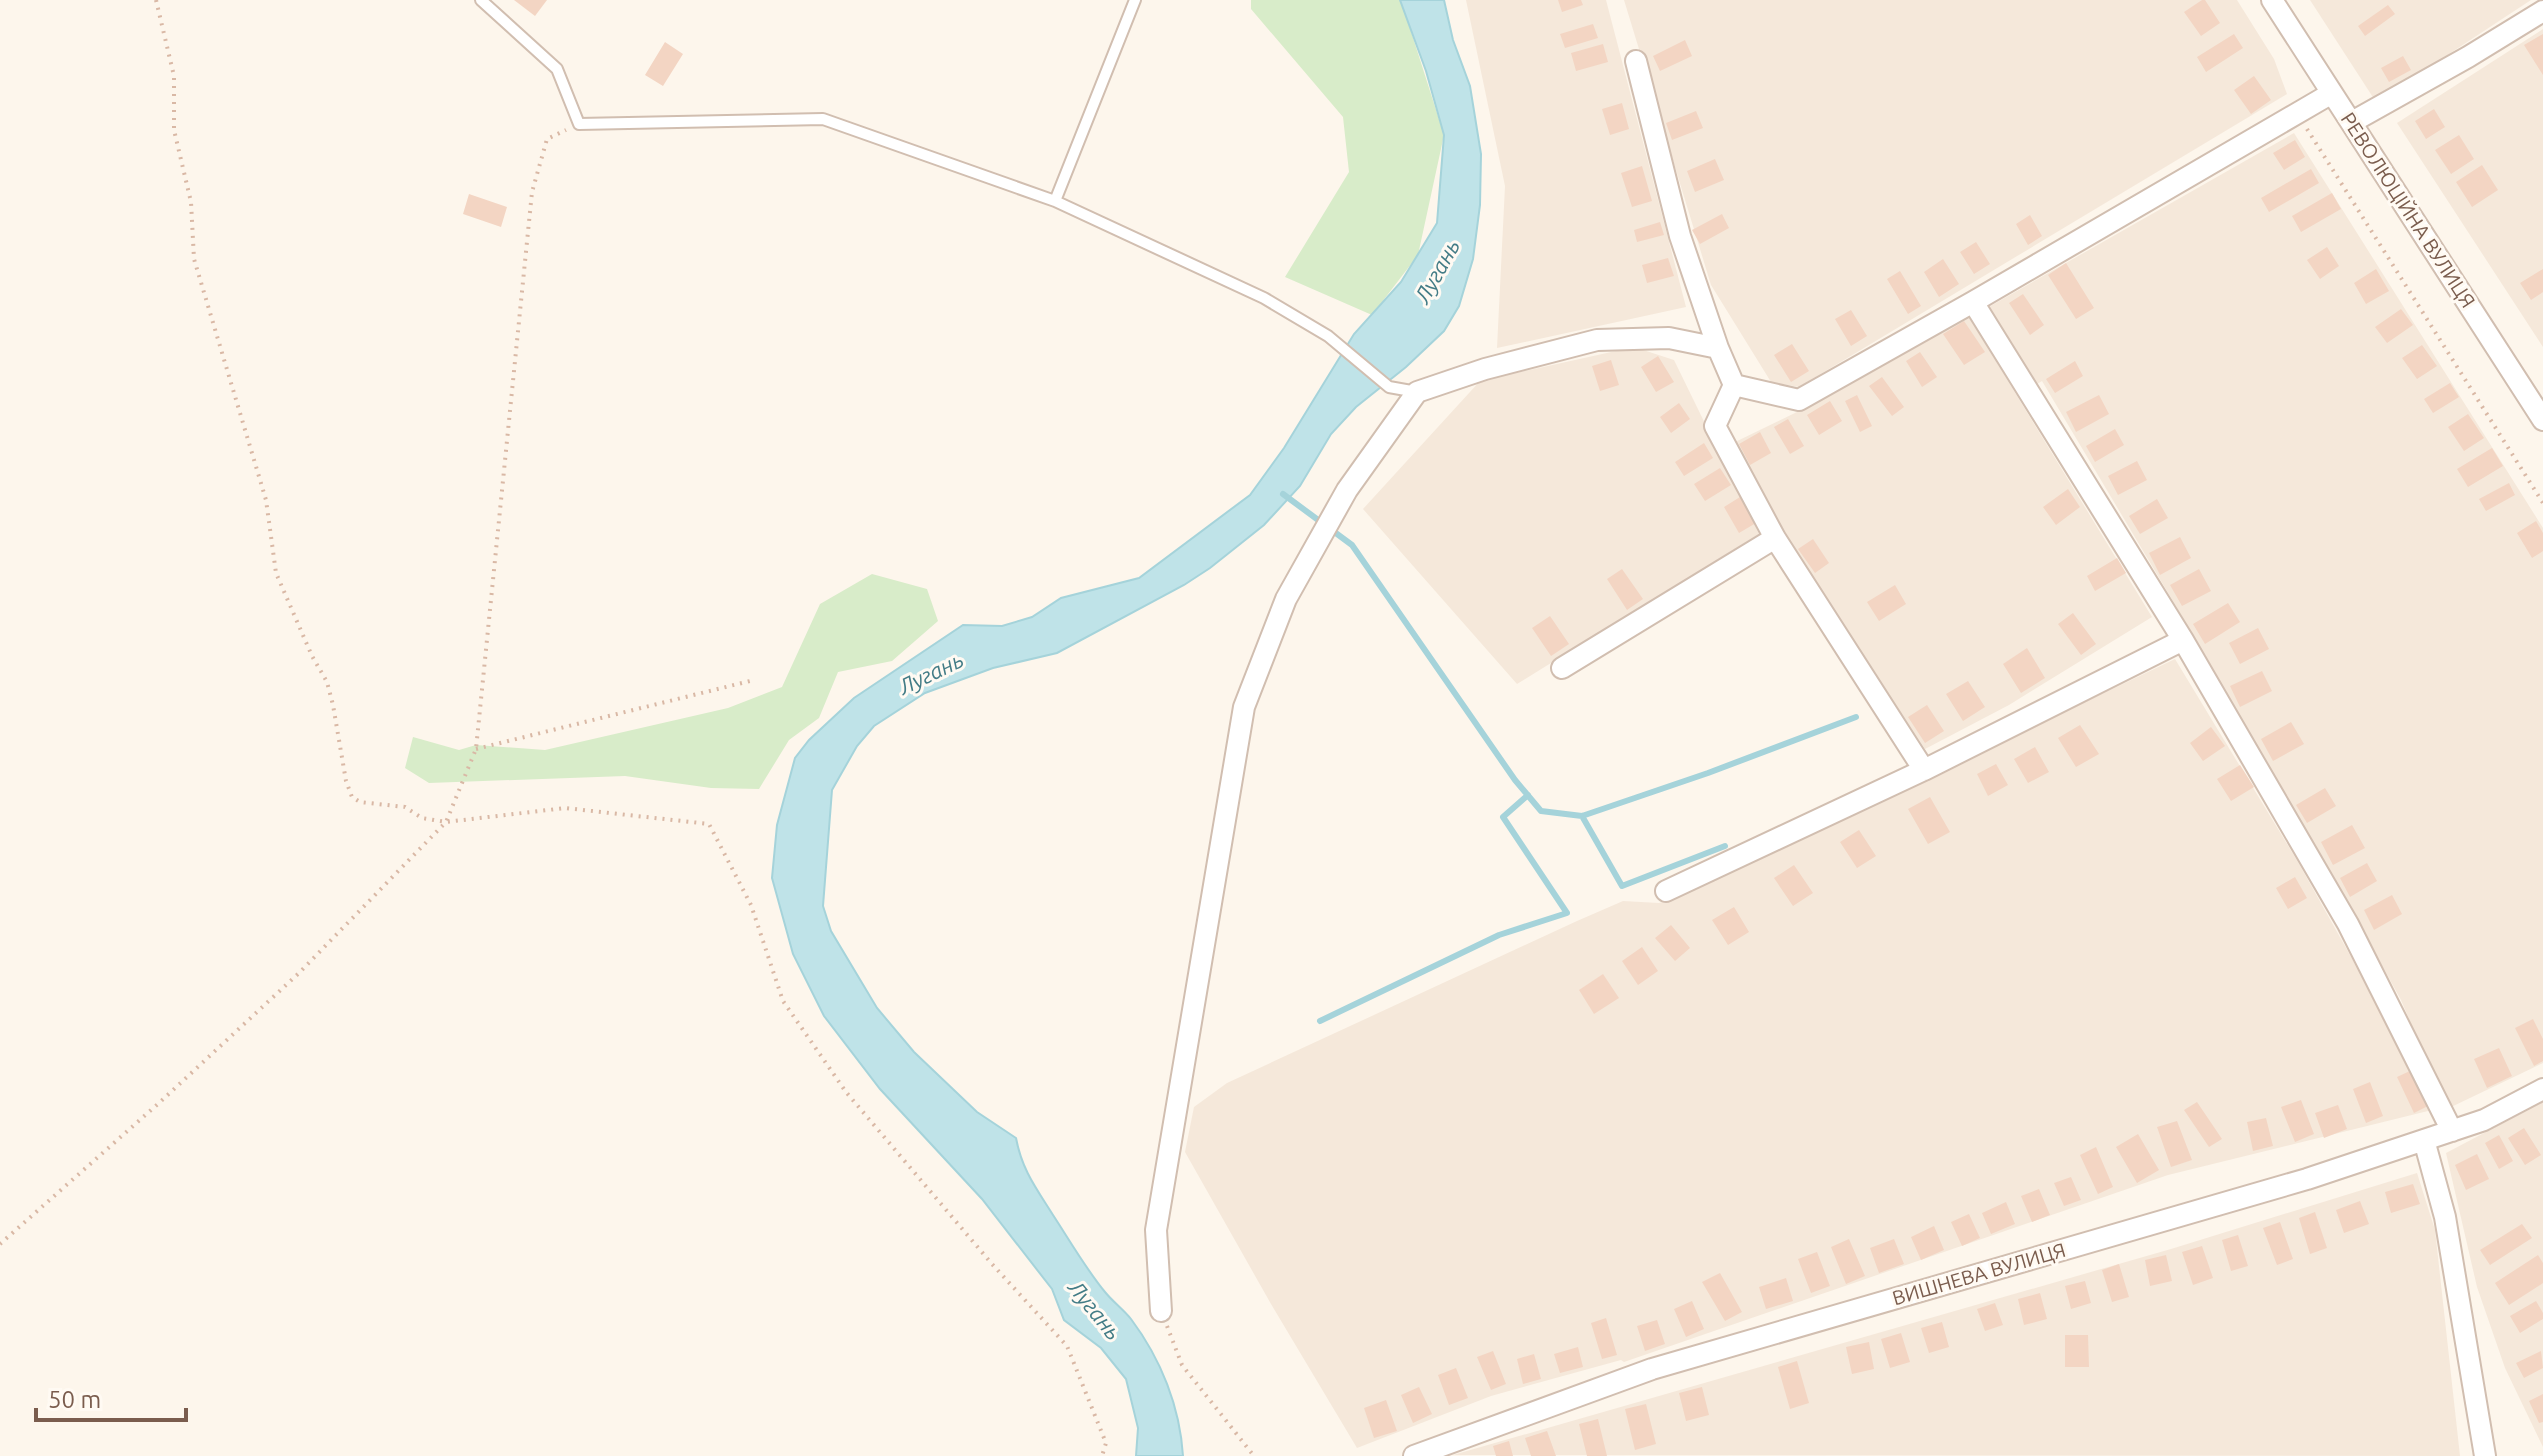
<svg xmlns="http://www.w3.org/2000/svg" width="2543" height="1456" viewBox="0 0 2543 1456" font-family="Ubuntu,sans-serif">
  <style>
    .residential { fill: #f5e8da }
    .green { fill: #d8ecc9 }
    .water { fill: #bfe3e8; stroke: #a5d3da; stroke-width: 2 }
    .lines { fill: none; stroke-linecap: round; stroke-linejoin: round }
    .stream { stroke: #a5d3da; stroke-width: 6 }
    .building { fill: #f3d5c3 }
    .lane-casing { stroke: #d1beb0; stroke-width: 14 }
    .street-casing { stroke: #d1beb0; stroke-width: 24 }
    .path { stroke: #d9b8a5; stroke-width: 4; stroke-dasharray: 2 6; stroke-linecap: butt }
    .lane { stroke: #fff; stroke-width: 10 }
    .street { stroke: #fff; stroke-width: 20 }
    .labels { text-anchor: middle; stroke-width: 6; stroke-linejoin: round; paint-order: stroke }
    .street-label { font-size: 20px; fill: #7a5c4d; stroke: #fffaf3 }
    .water-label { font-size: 22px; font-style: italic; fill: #437c86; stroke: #fffaf3 }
  </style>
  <rect width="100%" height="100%" fill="#fdf6ec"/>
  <path class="residential" d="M1466,0H1606L1686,307L1497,348L1505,186Z
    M1624,0H2237L2274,59L2287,94L1799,387L1771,382L1711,285Z
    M2310,0H2531L2376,102Z
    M2543,29V347L2397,123Z
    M2294,133L2543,528V1063L2447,1109L2401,1000L2352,911L2183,618L2042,381L2034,386L1987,308Z
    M1967,314L2152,617L2009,705L1925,749L1789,543L1731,444L1799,411Z
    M1634,347L1674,360L1759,534L1517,684L1363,509L1480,381Z
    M2175,659L2298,862L2436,1109L2168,1175L1624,1362L1621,1360L1491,1396L1357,1448L1271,1304L1185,1152L1194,1107L1227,1083L1577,921L1623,901L1659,903L1679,897Z
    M2543,1102V1447L2505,1368L2477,1287L2446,1153Z
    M2417,1173L2435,1230L2460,1456L1453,1455L2171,1249Z"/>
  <path class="green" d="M1251,0H1401L1444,135L1418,255L1372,315L1285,277L1349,172L1343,117L1251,9Z
    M872,574L927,589L938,621L892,661L838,672L819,718L789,740L759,789L711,788L625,776L429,783L405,768L413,737L459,750L476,745L545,750L728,708L782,687L820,604Z"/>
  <path class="water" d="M1400,0H1444L1453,40L1470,86L1481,154L1480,205L1473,259L1459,306L1444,331L1406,367L1356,407L1331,434L1300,486L1264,525L1210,568L1184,585L1057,653L993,668L925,693L874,726L857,746L832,790L823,906L831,931L877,1008L914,1052L977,1112L1016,1138C1022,1170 1036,1188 1053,1215C1070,1241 1086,1269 1105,1292C1113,1302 1123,1309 1131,1319C1161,1359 1180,1407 1183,1456H1136L1138,1428L1126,1379L1101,1348L1064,1320L1052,1289L982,1199L880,1089L824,1016L793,954L772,878L777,825L795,758L809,740L854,698L963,625L1002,626L1032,617L1061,598L1139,578L1250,495L1284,448L1354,334L1401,282L1437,223L1444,135L1426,71Z"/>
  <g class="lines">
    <path class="stream" d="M1283,494L1352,545L1515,780L1541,811L1582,816L1708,773L1856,717
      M1582,816L1622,886L1725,846
      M1320,1021L1499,935L1567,913L1503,817L1528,795"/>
  </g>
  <path class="building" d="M514,0H547L535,16Z
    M1558,0H1581L1583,5L1562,12Z
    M2202,0H2205L2220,23L2201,36L2184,12Z
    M2388,5L2395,14L2365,36L2358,26Z
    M1593,24L1598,38L1565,48L1560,34Z
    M2234,34L2243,48L2206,72L2197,57Z
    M2543,34V75L2524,45Z
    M1685,40L1692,56L1660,71L1653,56Z
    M665,42L683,54L663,86L645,75Z
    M1603,44L1608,62L1576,71L1571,53Z
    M2403,56L2411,70L2389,82L2381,68Z
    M2254,76L2271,100L2251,114L2234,90Z
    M1622,103L1629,129L1610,135L1602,109Z
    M2434,109L2445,127L2426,139L2415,121Z
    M1696,111L1703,128L1672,140L1666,123Z
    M2459,135L2474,159L2451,174L2435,150Z
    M2295,140L2305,157L2284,170L2273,153Z
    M1715,159L1724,180L1695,192L1687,171Z
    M2482,165L2498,190L2472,207L2456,182Z
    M1642,166L1652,201L1632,207L1621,173Z
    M2311,169L2319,183L2269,212L2261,198Z
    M2332,193L2341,209L2301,232L2292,216Z
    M469,194L507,207L501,227L463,214Z
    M1722,214L1729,228L1700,244L1692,230Z
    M2030,215L2042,236L2028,245L2016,224Z
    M1660,222L1664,235L1637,242L1634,230Z
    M1976,242L1990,264L1974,274L1960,252Z
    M2327,247L2339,266L2320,279L2307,260Z
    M1668,258L1674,276L1647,283L1642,265Z
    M1943,259L1959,284L1939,297L1924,272Z
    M2066,263L2094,308L2076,319L2048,275Z
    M2376,269L2389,291L2366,304L2354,283Z
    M2543,269V292L2531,300L2520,283Z
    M1900,271L1921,306L1908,314L1887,279Z
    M2023,294L2044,325L2030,335L2009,303Z
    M2401,309L2413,325L2387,343L2375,327Z
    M1851,310L1867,336L1851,346L1835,319Z
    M1964,321L1985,352L1964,365L1943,334Z
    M1792,344L1809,371L1791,382L1774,355Z
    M2422,345L2437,366L2417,379L2402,358Z
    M1920,352L1937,377L1922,387L1906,361Z
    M1658,356L1674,382L1656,392L1641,367Z
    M1611,360L1619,385L1600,391L1592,366Z
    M2075,361L2083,376L2055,393L2046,379Z
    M1882,377L1904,407L1892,416L1869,386Z
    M2450,383L2459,397L2433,413L2424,399Z
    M1857,395L1872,426L1860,432L1845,401Z
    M2099,395L2109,414L2076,432L2066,412Z
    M1830,401L1842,421L1819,435L1807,415Z
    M1679,403L1690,419L1671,433L1660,417Z
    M2468,414L2484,438L2464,451L2448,427Z
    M1788,419L1804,446L1790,454L1774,427Z
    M2115,429L2124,445L2095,462L2086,446Z
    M1760,432L1771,453L1750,465L1739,444Z
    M1704,443L1713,458L1684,476L1675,462Z
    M2492,448L2503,466L2468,487L2457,469Z
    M2137,461L2147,480L2118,495L2108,476Z
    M1720,468L1731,485L1705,501L1694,484Z
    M2509,483L2515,495L2486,511L2479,499Z
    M2068,489L2080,507L2056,525L2043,507Z
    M1740,497L1756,523L1739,533L1724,507Z
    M2157,499L2168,518L2140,534L2129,516Z
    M2536,521L2543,533V551L2532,558L2517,533Z
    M2180,537L2191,558L2160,575L2149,553Z
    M1813,539L1829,563L1815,573L1798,549Z
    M2117,558L2126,573L2095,591L2087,576Z
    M1622,569L1643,599L1627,610L1607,579Z
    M2199,569L2211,591L2182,606L2170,585Z
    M1895,585L1906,604L1879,621L1867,602Z
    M2228,603L2240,622L2205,644L2193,624Z
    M2073,613L2096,644L2081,655L2058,624Z
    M1550,616L1569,644L1551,656L1532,628Z
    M2258,628L2269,649L2240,664L2229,643Z
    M2027,648L2045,678L2021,693L2003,664Z
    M2262,671L2272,691L2240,707L2230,686Z
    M1968,681L1985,707L1963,721L1946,694Z
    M1927,705L1944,731L1925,743L1908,717Z
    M2291,722L2304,744L2273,761L2261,739Z
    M2080,725L2099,754L2076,767L2058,738Z
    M2211,727L2225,746L2203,761L2190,743Z
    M2035,747L2049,772L2028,783L2014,759Z
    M1996,764L2008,785L1988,796L1977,774Z
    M2240,765L2254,787L2231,801L2217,779Z
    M2325,788L2336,806L2307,823L2296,805Z
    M1930,797L1950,832L1928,844L1908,809Z
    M2352,825L2365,848L2333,865L2321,842Z
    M1859,830L1876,856L1857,868L1840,842Z
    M2367,863L2377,881L2350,897L2340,878Z
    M1794,865L1813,893L1793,906L1774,878Z
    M2295,877L2307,898L2288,909L2276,888Z
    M2392,895L2402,914L2374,930L2364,910Z
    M1734,907L1749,932L1728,945L1712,920Z
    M1671,925L1690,948L1675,961L1655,938Z
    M1642,947L1658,971L1638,985L1622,961Z
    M1603,974L1619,998L1594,1014L1579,990Z
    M2533,1019L2543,1039V1061L2534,1066L2515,1028Z
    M2499,1048L2512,1076L2487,1088L2474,1059Z
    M2412,1070L2428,1106L2414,1113L2397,1077Z
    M2370,1082L2383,1116L2366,1123L2353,1089Z
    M2301,1100L2314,1134L2295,1142L2281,1107Z
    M2197,1102L2222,1139L2209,1147L2184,1110Z
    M2338,1105L2347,1129L2324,1138L2315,1113Z
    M2266,1118L2273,1146L2253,1151L2247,1122Z
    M2177,1121L2192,1160L2171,1167L2157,1127Z
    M2524,1128L2541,1155L2525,1165L2508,1138Z
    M2138,1134L2159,1170L2137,1183L2116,1147Z
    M2499,1135L2513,1161L2499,1169L2485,1143Z
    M2096,1147L2113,1187L2098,1194L2080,1155Z
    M2477,1154L2489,1179L2466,1190L2455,1165Z
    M2071,1177L2081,1200L2064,1206L2054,1183Z
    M2413,1184L2420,1204L2391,1213L2385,1192Z
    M2039,1189L2050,1215L2032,1222L2021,1196Z
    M2360,1201L2369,1224L2344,1233L2336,1210Z
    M2006,1202L2015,1224L1991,1234L1982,1213Z
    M2315,1212L2327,1248L2310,1254L2299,1218Z
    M1969,1214L1980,1238L1962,1246L1951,1222Z
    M2280,1222L2293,1259L2277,1265L2263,1228Z
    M2522,1224L2532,1238L2490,1265L2480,1250Z
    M1934,1226L1944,1250L1921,1260L1911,1237Z
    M2238,1235L2248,1266L2231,1271L2222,1240Z
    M1849,1239L1865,1276L1846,1284L1831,1247Z
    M1894,1239L1904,1264L1879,1273L1870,1248Z
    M2202,1246L2213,1278L2193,1285L2182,1252Z
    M1817,1252L1830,1286L1811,1293L1798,1259Z
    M2166,1255L2172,1281L2150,1286L2145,1260Z
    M2538,1255L2543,1263V1283L2509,1305L2495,1283Z
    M2119,1264L2129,1297L2112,1302L2102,1270Z
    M1720,1273L1742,1312L1725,1321L1702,1282Z
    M1786,1278L1793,1301L1766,1309L1759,1287Z
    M2085,1281L2091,1303L2071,1309L2065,1286Z
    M2040,1293L2047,1319L2024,1325L2018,1299Z
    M1692,1301L1704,1329L1686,1337L1674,1309Z
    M2536,1301L2543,1313V1319L2520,1333L2510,1316Z
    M1995,1303L2003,1325L1985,1331L1977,1309Z
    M1606,1318L1617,1355L1602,1359L1591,1323Z
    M1657,1320L1665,1344L1645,1351L1637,1326Z
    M1942,1322L1949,1347L1929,1353L1921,1328Z
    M1901,1333L1910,1362L1890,1368L1881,1339Z
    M2065,1335H2088L2089,1367H2065Z
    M1869,1342L1874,1369L1852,1374L1846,1347Z
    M1578,1347L1583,1367L1560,1373L1554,1354Z
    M1493,1351L1506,1384L1491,1390L1477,1357Z
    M2541,1351L2543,1368L2524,1378L2516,1363Z
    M1534,1354L1541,1379L1523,1384L1517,1359Z
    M1797,1361L1809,1403L1790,1409L1778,1367Z
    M1456,1368L1468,1398L1449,1405L1438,1375Z
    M1419,1387L1432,1414L1413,1423L1401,1395Z
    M1702,1387L1709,1415L1686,1421L1679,1393Z
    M2543,1394V1422L2539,1423L2529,1401Z
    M1386,1400L1397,1431L1374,1438L1364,1408Z
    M1646,1404L1656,1444L1635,1450L1625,1409Z
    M1598,1419L1607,1456H1587L1579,1424Z
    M1547,1431L1556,1456H1531L1525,1438Z
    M1509,1441L1513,1456H1496L1493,1446Z"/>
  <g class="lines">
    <defs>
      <path id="lane" d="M481,0L557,69L579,124L823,119L1055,201
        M1135,0L1055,201L1264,298L1328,336L1389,387L1417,392"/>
      <path id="street" d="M2272,0L2543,420
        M1636,61L1680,236L1718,348
        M2352,122L2468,57L2543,11
        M1973,302L2183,640L2348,924L2452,1131
        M1734,385L1715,426L1775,538L1924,770
        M1562,668L1775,538
        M1666,891L1924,770L2183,640
        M2424,1140L2445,1217L2485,1456
        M1161,1311L1156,1230L1244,707L1286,599L1347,490L1417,392L1485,369L1597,340L1669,338L1718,348L1734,385L1799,400L1973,302L2332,93
        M1414,1456L1652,1369L2307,1179L2484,1120L2543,1089"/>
    </defs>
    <use href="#lane" class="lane-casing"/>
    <use href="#street" class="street-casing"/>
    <path class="path" d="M156,0L174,76V130L191,202L194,259L266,500L276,573L312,656L327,682L333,705L346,781L352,797L360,802L405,807L422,818L446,822L565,808L709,824L751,905L783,1001L846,1092L992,1264L1067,1346L1106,1443L1102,1456
      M2307,129L2543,503
      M476,749L754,680
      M0,1244L159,1103L299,973L446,822L476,749L532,192L547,139L566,130
      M1167,1326L1182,1365L1254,1456"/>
    <use href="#lane" class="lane"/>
    <use href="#street" class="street"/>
  </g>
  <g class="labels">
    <g class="street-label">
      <text transform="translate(2408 210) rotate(57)" y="7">РЕВОЛЮЦІЙНА ВУЛИЦЯ</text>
      <text transform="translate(1979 1274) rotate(-16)" y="7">ВИШНЕВА ВУЛИЦЯ</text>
    </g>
    <g class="water-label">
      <text transform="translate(1437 271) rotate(-61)" y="8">Лугань</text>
      <text transform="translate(931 673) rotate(-26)" y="8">Лугань</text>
      <text transform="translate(1095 1310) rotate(51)" y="8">Лугань</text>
    </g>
  </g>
  <path d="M36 1408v12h150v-12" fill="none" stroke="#7a5c4d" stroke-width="4"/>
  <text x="48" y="1408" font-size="24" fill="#7a5c4d" stroke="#fffaf3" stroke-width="6" paint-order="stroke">50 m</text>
</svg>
